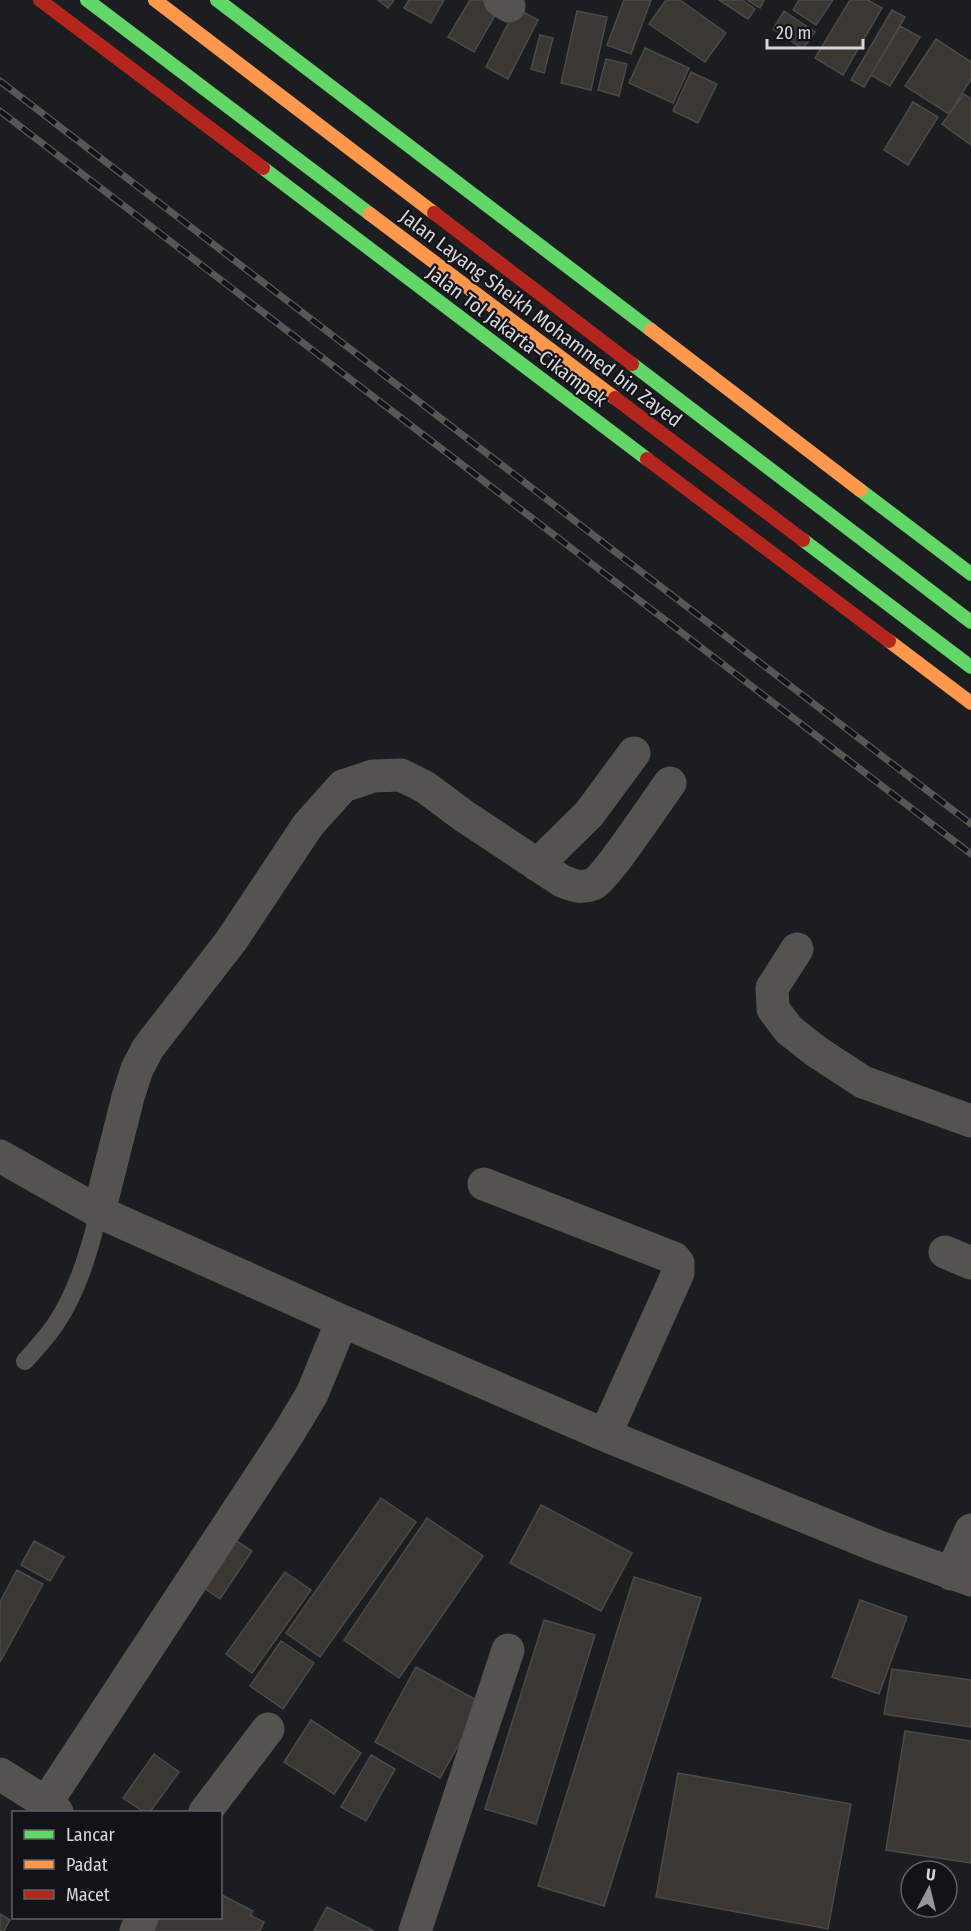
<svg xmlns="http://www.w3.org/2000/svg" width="971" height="1931" viewBox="0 0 971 1931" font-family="'Fira Sans Condensed',sans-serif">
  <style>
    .building { fill: #3b3733; stroke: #4a4a4a; stroke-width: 1.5 }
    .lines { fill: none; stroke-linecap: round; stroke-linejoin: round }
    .lane { stroke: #545350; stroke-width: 18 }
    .street { stroke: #545350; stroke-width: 33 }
    .fast { stroke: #63d668; stroke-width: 14 }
    .slow { stroke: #ff974d; stroke-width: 14 }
    .jam { stroke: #b3261e; stroke-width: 14 }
    .rail-casing { stroke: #585756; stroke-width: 7 }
    .rail { stroke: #121319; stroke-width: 4.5; stroke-dasharray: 14; stroke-linecap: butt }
    .labels { text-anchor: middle; stroke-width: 4.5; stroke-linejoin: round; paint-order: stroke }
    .street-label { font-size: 20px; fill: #d5d7db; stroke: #121319 }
  </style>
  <rect width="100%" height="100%" fill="#1c1d21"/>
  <path class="building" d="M378,0H394L388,8Z
    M409,0H444L431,23L404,8Z
    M470,0H492L501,5L474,52L448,37Z
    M624,0H651L631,54L607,45Z
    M666,0H680L726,33L705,62L649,24Z
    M719,0H742L755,9L748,19Z
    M747,0H764L760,8Z
    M799,0H833L816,25L793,10Z
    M850,0H868L882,8L843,75L815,58Z
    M516,8L538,20L508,79L486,67Z
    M892,10L905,17L864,87L851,80Z
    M577,11L607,17L591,90L561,83Z
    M784,11L815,32L803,49L773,29Z
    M900,26L920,37L890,86L871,75Z
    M540,35L553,38L544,73L531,69Z
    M936,39L971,62V79L949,114L905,86Z
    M645,48L689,68L673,103L629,83Z
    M606,59L627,64L619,96L598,90Z
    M691,72L717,84L698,123L673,111Z
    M964,94L971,99V145L942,124Z
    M913,102L938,117L908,165L884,150Z
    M381,1498L416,1522L320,1657L286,1633Z
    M541,1505L632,1553L601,1611L510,1563Z
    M427,1518L483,1556L399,1678L344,1640Z
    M227,1535L252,1551L220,1599L195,1582Z
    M34,1541L64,1557L50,1581L21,1565Z
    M17,1570L43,1584L0,1662V1602Z
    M285,1572L311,1590L252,1673L226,1654Z
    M634,1577L701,1598L604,1906L538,1886Z
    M860,1600L907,1617L879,1694L832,1677Z
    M544,1620L595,1635L536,1824L485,1809Z
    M281,1641L314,1663L283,1709L250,1686Z
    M416,1667L482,1703L440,1778L375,1742Z
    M892,1669L971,1680V1727L884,1714Z
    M311,1720L361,1753L334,1794L284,1762Z
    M905,1731L971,1741V1863L886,1850Z
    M154,1754L179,1772L150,1812H144L123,1798Z
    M371,1755L395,1769L366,1821L341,1807Z
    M678,1773L851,1804L828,1929L656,1897Z
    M220,1894L253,1911L250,1915L264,1922L260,1931H143L150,1918H220Z
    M327,1907L374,1931H314Z
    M0,1914L10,1920L4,1931H0Z"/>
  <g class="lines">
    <path class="lane" d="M25,1361C35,1350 46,1338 55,1325C78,1291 89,1251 99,1212"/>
    <path class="street" d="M500,0L509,6
      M537,865L589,814L634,753
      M797,949L772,988L773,1009L789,1030L817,1052L863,1082L971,1121
      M0,1156L99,1212L342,1321L605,1435L877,1546L971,1580
      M484,1184L674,1258L678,1263V1273L605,1435
      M99,1212L128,1097L137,1069L148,1048L231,941L308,825L343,786L373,776L401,775L425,787L464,816L562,881C572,885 581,889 593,884C607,877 657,800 670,783
      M945,1252L971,1263
      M951,1574L971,1530
      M0,1774L46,1803L57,1812
      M46,1803L288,1434L312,1394L342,1321
      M205,1812L268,1729
      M136,1931L142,1918
      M415,1931L508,1650"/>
    <path class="fast" d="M87,0L370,214
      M217,0L651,330
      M263,168L647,459
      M632,364L971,622
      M860,490L971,574
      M803,540L971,667"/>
    <path class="slow" d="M155,0L434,213
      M370,214L615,398
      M651,330L860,490
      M889,641L971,703"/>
    <path class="jam" d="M40,0L263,168
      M434,213L632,364
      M615,398L803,540
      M647,459L889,641"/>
    <defs>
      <path id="rail" d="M0,81L971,824
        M0,111L971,854"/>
    </defs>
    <use href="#rail" class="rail-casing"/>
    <use href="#rail" class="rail"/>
  </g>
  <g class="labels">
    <g class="street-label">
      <text transform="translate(541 318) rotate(37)" y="7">Jalan Layang Sheikh Mohammed bin Zayed</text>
      <text transform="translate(517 336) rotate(37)" y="7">Jalan Tol Jakarta–Cikampek</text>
    </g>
  </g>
  <rect x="12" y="1811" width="210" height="108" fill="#121319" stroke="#606167" stroke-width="1.5"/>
  <rect x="24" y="1830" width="30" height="9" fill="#63d668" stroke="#606167" stroke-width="1.5"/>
  <text x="66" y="1841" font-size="18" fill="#d5d7db">Lancar</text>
  <rect x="24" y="1860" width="30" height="9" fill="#ff974d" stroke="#606167" stroke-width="1.5"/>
  <text x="66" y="1871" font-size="18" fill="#d5d7db">Padat</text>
  <rect x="24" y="1890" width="30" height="9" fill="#b3261e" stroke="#606167" stroke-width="1.5"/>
  <text x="66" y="1901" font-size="18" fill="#d5d7db">Macet</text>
  <g transform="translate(929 1889) rotate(7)"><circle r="28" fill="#121319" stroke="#606167" stroke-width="1.5"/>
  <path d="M0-4.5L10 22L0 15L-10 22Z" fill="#94969a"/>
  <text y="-9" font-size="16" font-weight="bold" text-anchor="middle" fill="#d5d7db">U</text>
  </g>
  <path d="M767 39v9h96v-9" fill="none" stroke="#d5d7db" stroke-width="3"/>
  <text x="776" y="39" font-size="18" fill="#d5d7db" stroke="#121319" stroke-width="4.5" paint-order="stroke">20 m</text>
</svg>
